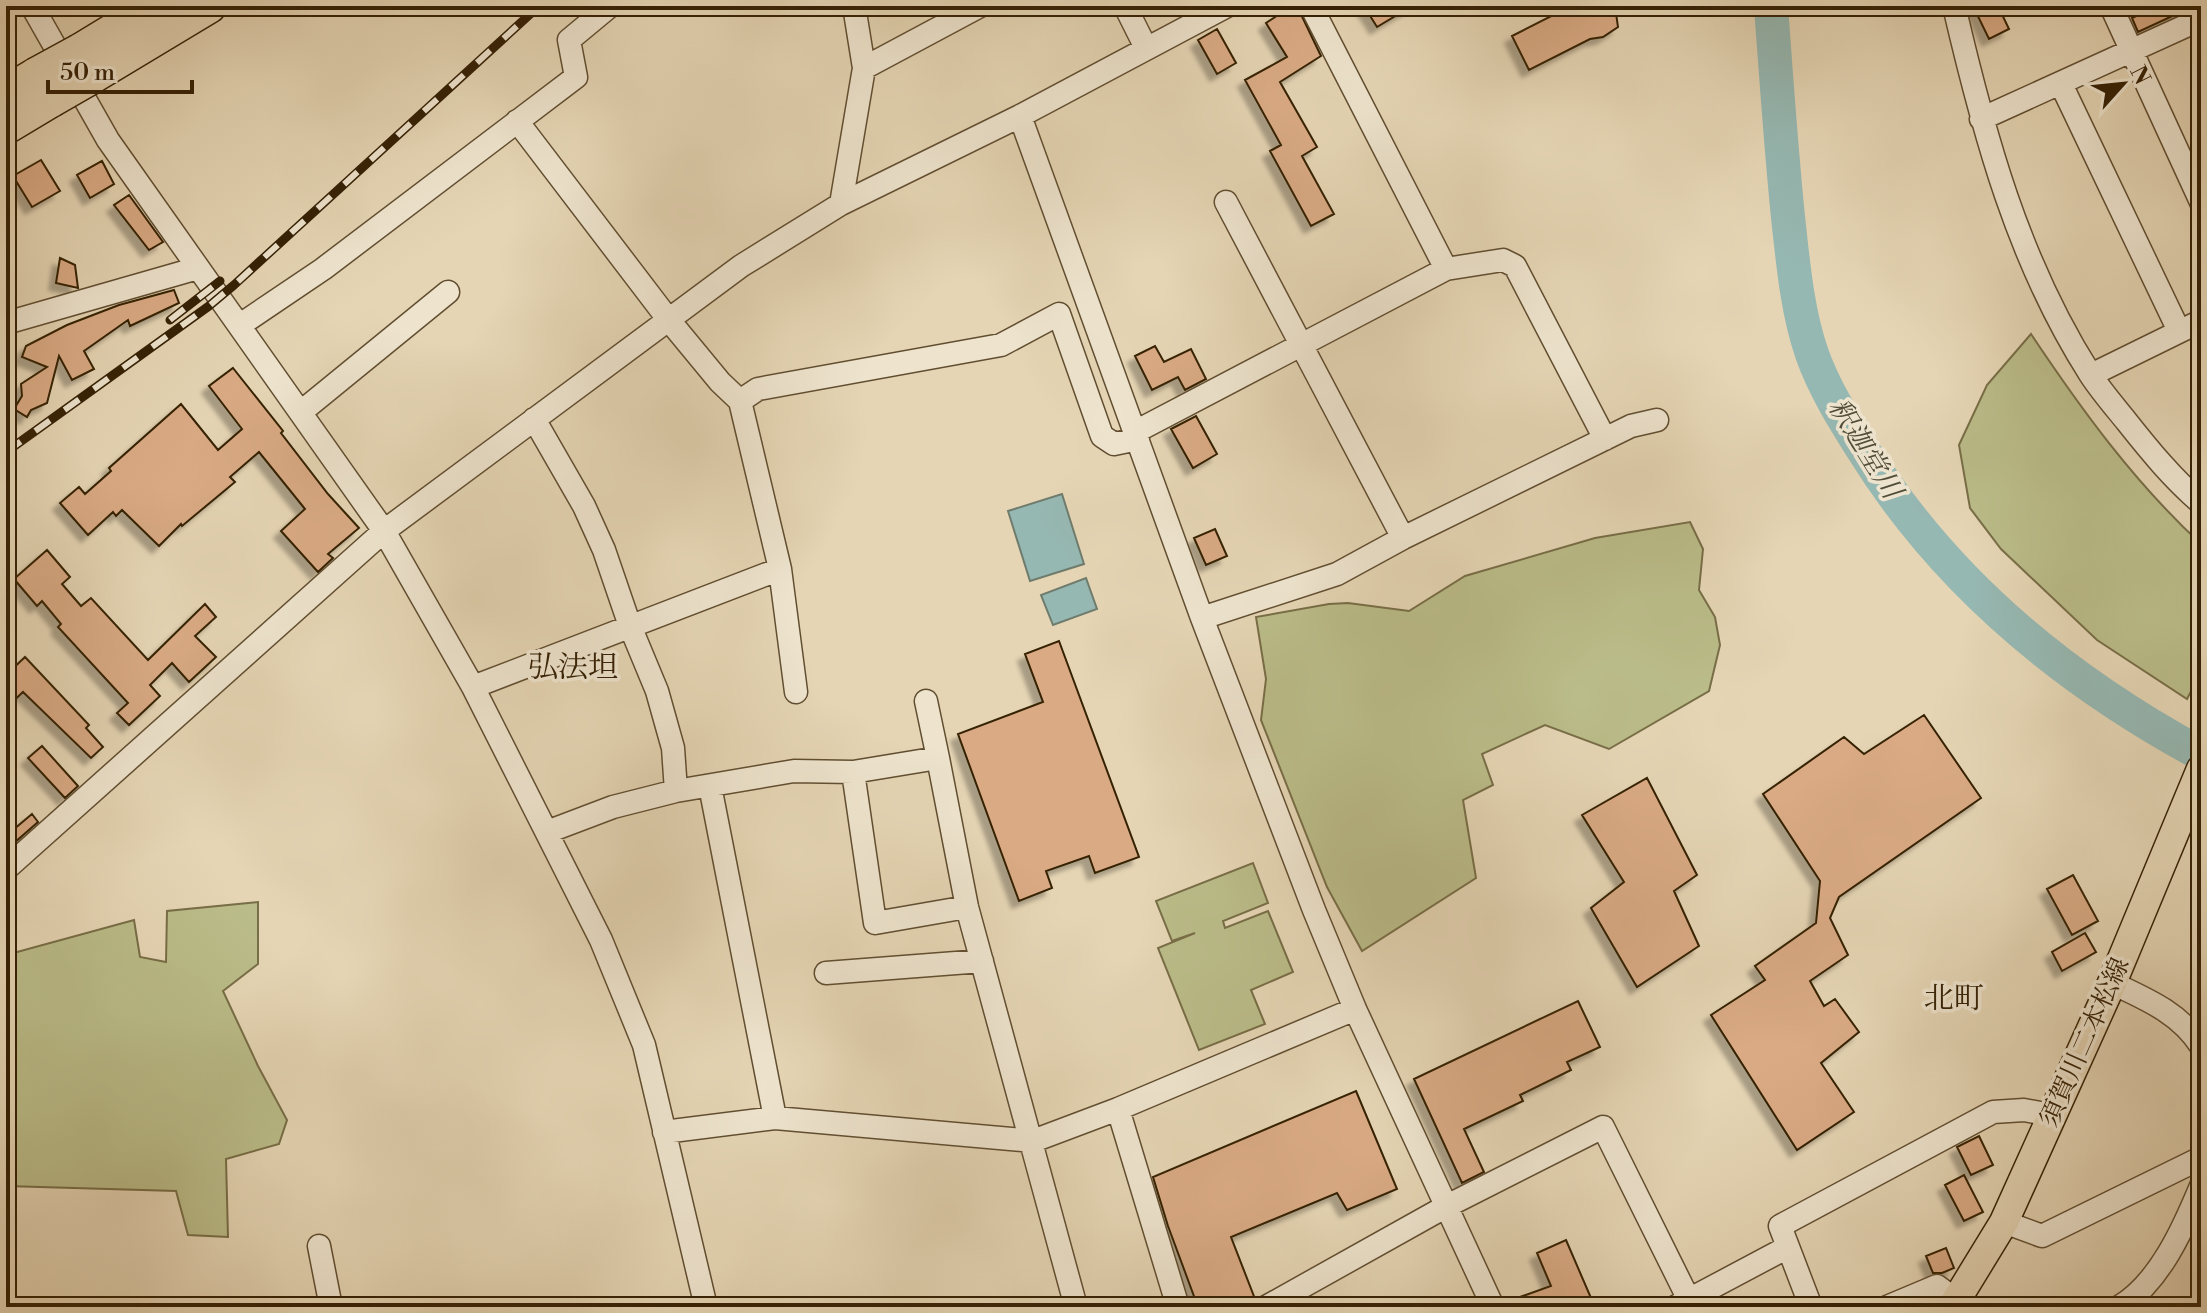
<svg xmlns="http://www.w3.org/2000/svg" width="2207" height="1313" viewBox="0 0 2207 1313" font-family="'Libre Bodoni','Noto Serif JP',serif">
  <style>
    .green { fill: #babc89; stroke: #786e47; stroke-width: 2 }
    .water { fill: #96b8b2; stroke: #6f7c6d; stroke-width: 2 }
    .lines { fill: none; stroke-linecap: round; stroke-linejoin: round }
    .river { stroke: #96b8b2; stroke-width: 34 }
    .building { fill: #d9aa84; stroke: #352105; stroke-width: 2; filter: url(#shadow) }
    .minor-casing { stroke: #614e31; stroke-width: 25 }
    .major-casing { stroke: #352105; stroke-width: 31 }
    .highway-casing { stroke: #352105; stroke-width: 37 }
    .minor { stroke: #eee4ce; stroke-width: 22 }
    .major { stroke: #e5d5b4; stroke-width: 28 }
    .highway { stroke: #e5d5b4; stroke-width: 34 }
    .rail-casing { stroke: #352105; stroke-width: 9 }
    .rail { stroke: #eee4ce; stroke-width: 6; stroke-dasharray: 18; stroke-linecap: butt }
    .highway-bridge-casing { stroke: #352105; stroke-width: 37; stroke-linecap: butt }
    .highway-bridge { stroke: #e5d5b4; stroke-width: 34 }
    .labels { text-anchor: middle; stroke-width: 7; stroke-linejoin: round; paint-order: stroke }
    .street-label { font-size: 26px; fill: #352105; stroke: #eee4ce }
    .water-label { font-size: 28px; font-style: italic; fill: #524e39; stroke: #eee4ce }
    .quarter-label { font-size: 30px; fill: #352105; stroke: #eee4ce }
  </style>
  <defs>
    <filter id="shadow"><feDropShadow dx="-7" dy="7" stdDeviation="2" flood-color="#0004"/></filter>
  </defs>
  <rect width="100%" height="100%" fill="#e5d5b4"/>
  <filter id="stains"><feTurbulence type="fractalNoise" baseFrequency=".0025" numOctaves="4"/><feColorMatrix values="0 0 0 0 .2 0 0 0 0 .09 0 0 0 0 .02 0 0 0 .5 -.17"/></filter>
  <radialGradient id="worn" r=".72"><stop offset=".6" stop-color="#630" stop-opacity="0"/><stop offset="1" stop-color="#630" stop-opacity=".3"/></radialGradient>
  <path class="green" d="M2031,334C2081,409 2134,482 2201,544V672L2187,699L2097,640L2001,549L1970,508L1959,445L1987,385Z
    M1690,522L1703,549L1699,590L1715,617L1720,645L1709,691L1609,749L1545,725L1482,754L1493,785L1463,800L1476,878L1362,951L1327,887L1261,720L1266,679L1256,617L1329,604L1348,603L1409,611L1465,576L1595,538Z
    M1253,863L1268,903L1223,921L1225,928L1268,911L1293,972L1251,990L1265,1024L1199,1050L1158,948L1195,933L1172,941L1156,901Z
    M258,902V964L223,991L258,1066L287,1120L279,1144L226,1159L228,1237L188,1235L176,1191L6,1186V955L134,920L140,957L166,962L167,911Z"/>
  <path class="water" d="M1062,494L1084,564L1030,581L1008,511Z
    M1086,578L1097,609L1053,625L1041,595Z"/>
  <g class="lines">
    <path class="river" d="M1771,6C1776,76 1781,147 1788,217C1793,262 1797,311 1812,354C1824,388 1844,420 1863,450C1945,582 2066,681 2201,754"/>
  </g>
  <path class="building" d="M1292,6H1297L1321,56L1280,82L1317,147L1302,156L1334,214L1311,226L1270,151L1281,145L1245,80L1287,57L1266,23Z
    M1364,6H1412L1377,27Z
    M1571,6H1615L1618,27L1603,37L1590,39L1529,70L1512,36Z
    M1973,6H1998L2009,29L1989,39Z
    M2157,6H2194L2138,32L2132,18Z
    M1217,29L1236,63L1217,74L1198,40Z
    M41,160L60,191L32,207L13,176Z
    M102,161L114,184L90,198L77,175Z
    M129,195L163,242L149,250L114,205Z
    M60,258L75,265L78,288L56,283Z
    M174,290L179,303L130,326L128,320L84,351L94,369L72,380L59,356L47,403L31,410L27,417L14,409L22,396L21,384L47,367L22,357L26,346L67,325L119,305Z
    M1155,346L1164,362L1191,349L1206,379L1185,390L1178,377L1152,390L1135,356Z
    M233,368L283,431L281,433L328,494L359,528L328,554L333,558L318,572L281,531L305,509L259,452L230,477L235,482L182,526L181,524L159,546L122,510L116,516L113,512L88,535L60,503L79,487L85,494L111,471L109,468L181,404L218,450L242,429L209,386Z
    M1196,416L1217,454L1193,468L1171,429Z
    M1215,529L1227,556L1206,565L1194,538Z
    M47,550L70,577L62,584L81,606L91,598L148,660L205,604L216,617L195,636L216,657L189,682L172,663L150,685L160,696L129,725L117,713L128,703L58,627L61,624L42,601L37,606L14,579Z
    M1059,641L1139,857L1095,873L1089,856L1046,871L1052,888L1019,901L958,734L1043,702L1025,654Z
    M25,657L89,725L86,728L103,747L91,758L23,692L6,708V675Z
    M1924,715L1981,798L1839,897L1830,918L1848,955L1810,981L1824,1006L1835,999L1859,1032L1821,1063L1854,1112L1797,1150L1711,1015L1765,980L1755,966L1816,923L1820,881L1763,794L1844,737L1864,754Z
    M42,746L78,786L65,798L28,758Z
    M1647,778L1697,875L1674,891L1699,946L1637,987L1591,908L1624,882L1582,815Z
    M32,814L38,822L14,843L7,835Z
    M2073,875L2098,921L2072,935L2047,889Z
    M2085,933L2096,952L2062,971L2052,952Z
    M1578,1001L1600,1047L1567,1062L1571,1070L1520,1095L1523,1101L1464,1129L1484,1172L1462,1183L1414,1079Z
    M1356,1091L1397,1189L1347,1210L1337,1193L1231,1237L1255,1299L1252,1307H1198L1168,1226L1153,1177Z
    M1979,1136L1993,1165L1971,1175L1957,1147Z
    M1964,1175L1983,1212L1964,1221L1945,1185Z
    M1566,1240L1591,1298L1568,1307H1507L1506,1302L1551,1286L1537,1253Z
    M1946,1248L1954,1268L1942,1273H1933L1926,1256Z"/>
  <g class="lines">
    <defs>
      <path id="minor" d="M32,6L108,140L384,531L473,687L601,940L644,1045L706,1307
        M1125,6L1146,48
        M1311,6L1446,269
        M1954,6C1984,135 2018,261 2090,374C2101,391 2115,407 2127,422C2150,451 2173,479 2201,503
        M2111,6L2201,202
        M864,68L980,6
        M2061,84L2179,331
        M1020,116L1202,618L1314,910L1355,1009L1493,1307
        M1981,119L2201,19
        M517,121L668,319L720,382L740,401L780,569L796,692
        M1226,202L1403,538
        M841,204L864,68L854,6
        M6,323L198,268
        M240,325L323,269L576,77L569,40L610,6
        M2091,375L2201,321
        M740,401L758,389L1001,345L1059,314L1102,436L1114,444L1138,439
        M301,412L448,292
        M534,419L584,506L604,550L630,626L657,691L673,748L676,791
        M1135,432L1446,269L1503,260L1515,266L1605,439
        M1202,618L1337,574L1403,538L1631,426L1657,420
        M473,687L780,569
        M926,701L938,758
        M853,772L875,923L967,907
        M710,786L775,1118
        M547,832L613,807L676,791L794,771L853,772L938,758L967,907L1076,1307
        M6,869L384,531L741,266L841,204L1020,116L1227,6
        M826,973L982,961
        M2112,983C2146,999 2180,1013 2201,1046
        M1118,1109L1178,1307
        M664,1132L775,1118L1033,1141L1118,1109L1355,1009
        M2004,1222L2042,1236L2201,1158
        M319,1246L331,1307
        M1266,1307L1445,1207L1603,1127L1689,1300
        M1675,1307L1788,1247
        M1811,1307L1780,1226L1993,1112L2024,1110L2051,1115
        M1887,1307L1937,1286L1956,1300
        M2119,1307C2159,1284 2184,1227 2201,1186"/>
      <path id="major" d="M1952,1307L2004,1222L2112,983L2201,769"/>
      <path id="highway" d="M80,51L154,6
        M91,77L209,6
        M6,93L36,75
        M6,127L51,100"/>
    </defs>
    <use href="#minor" class="minor-casing"/>
    <use href="#major" class="major-casing"/>
    <use href="#highway" class="highway-casing"/>
    <use href="#minor" class="minor"/>
    <use href="#major" class="major"/>
    <use href="#highway" class="highway"/>
    <defs>
      <path id="rail" d="M170,320L220,281
        M6,452L209,306L234,285L539,6"/>
    </defs>
    <use href="#rail" class="rail-casing"/>
    <use href="#rail" class="rail"/>
    <defs>
      <path id="highway-bridge" d="M36,75L80,51
        M51,100L91,77"/>
    </defs>
    <use href="#highway-bridge" class="highway-bridge-casing"/>
    <use href="#highway-bridge" class="highway-bridge"/>
  </g>
  <g class="labels">
    <g class="street-label">
      <text transform="translate(2084 1042) rotate(-66)" y="9">須賀川二本松線</text>
    </g>
    <g class="water-label">
      <text transform="translate(1866 448) rotate(58)" y="10">釈迦堂川</text>
    </g>
    <g class="quarter-label">
      <text x="573" y="677">弘法坦</text>
      <text x="1954" y="1008">北町</text>
    </g>
  </g>
  <rect width="2207" height="1313" fill="none" stroke="#e5d5b4" stroke-width="32"/>
  <rect x="8" y="8" width="2191" height="1297" fill="none" stroke="#352105" stroke-width="4"/>
  <rect x="16" y="16" width="2175" height="1281" fill="none" stroke="#352105" stroke-width="2"/>
  <g transform="translate(2123 84) rotate(63)" stroke="#eee4ce" stroke-width="6" paint-order="stroke">
  <path d="M0-6L14 30L0 20L-14 30Z" fill="#352105"/>
  <text y="-12" font-size="22" font-weight="bold" text-anchor="middle" fill="#352105">N</text>
  </g>
  <path d="M48 80v12h144v-12" fill="none" stroke="#352105" stroke-width="4"/>
  <text x="60" y="80" font-size="24" fill="#352105" stroke="#eee4ce" stroke-width="6" paint-order="stroke">50 m</text>
  <rect width="100%" height="100%" filter="url(#stains)"/>
  <rect width="100%" height="100%" fill="url(#worn)"/>
</svg>
